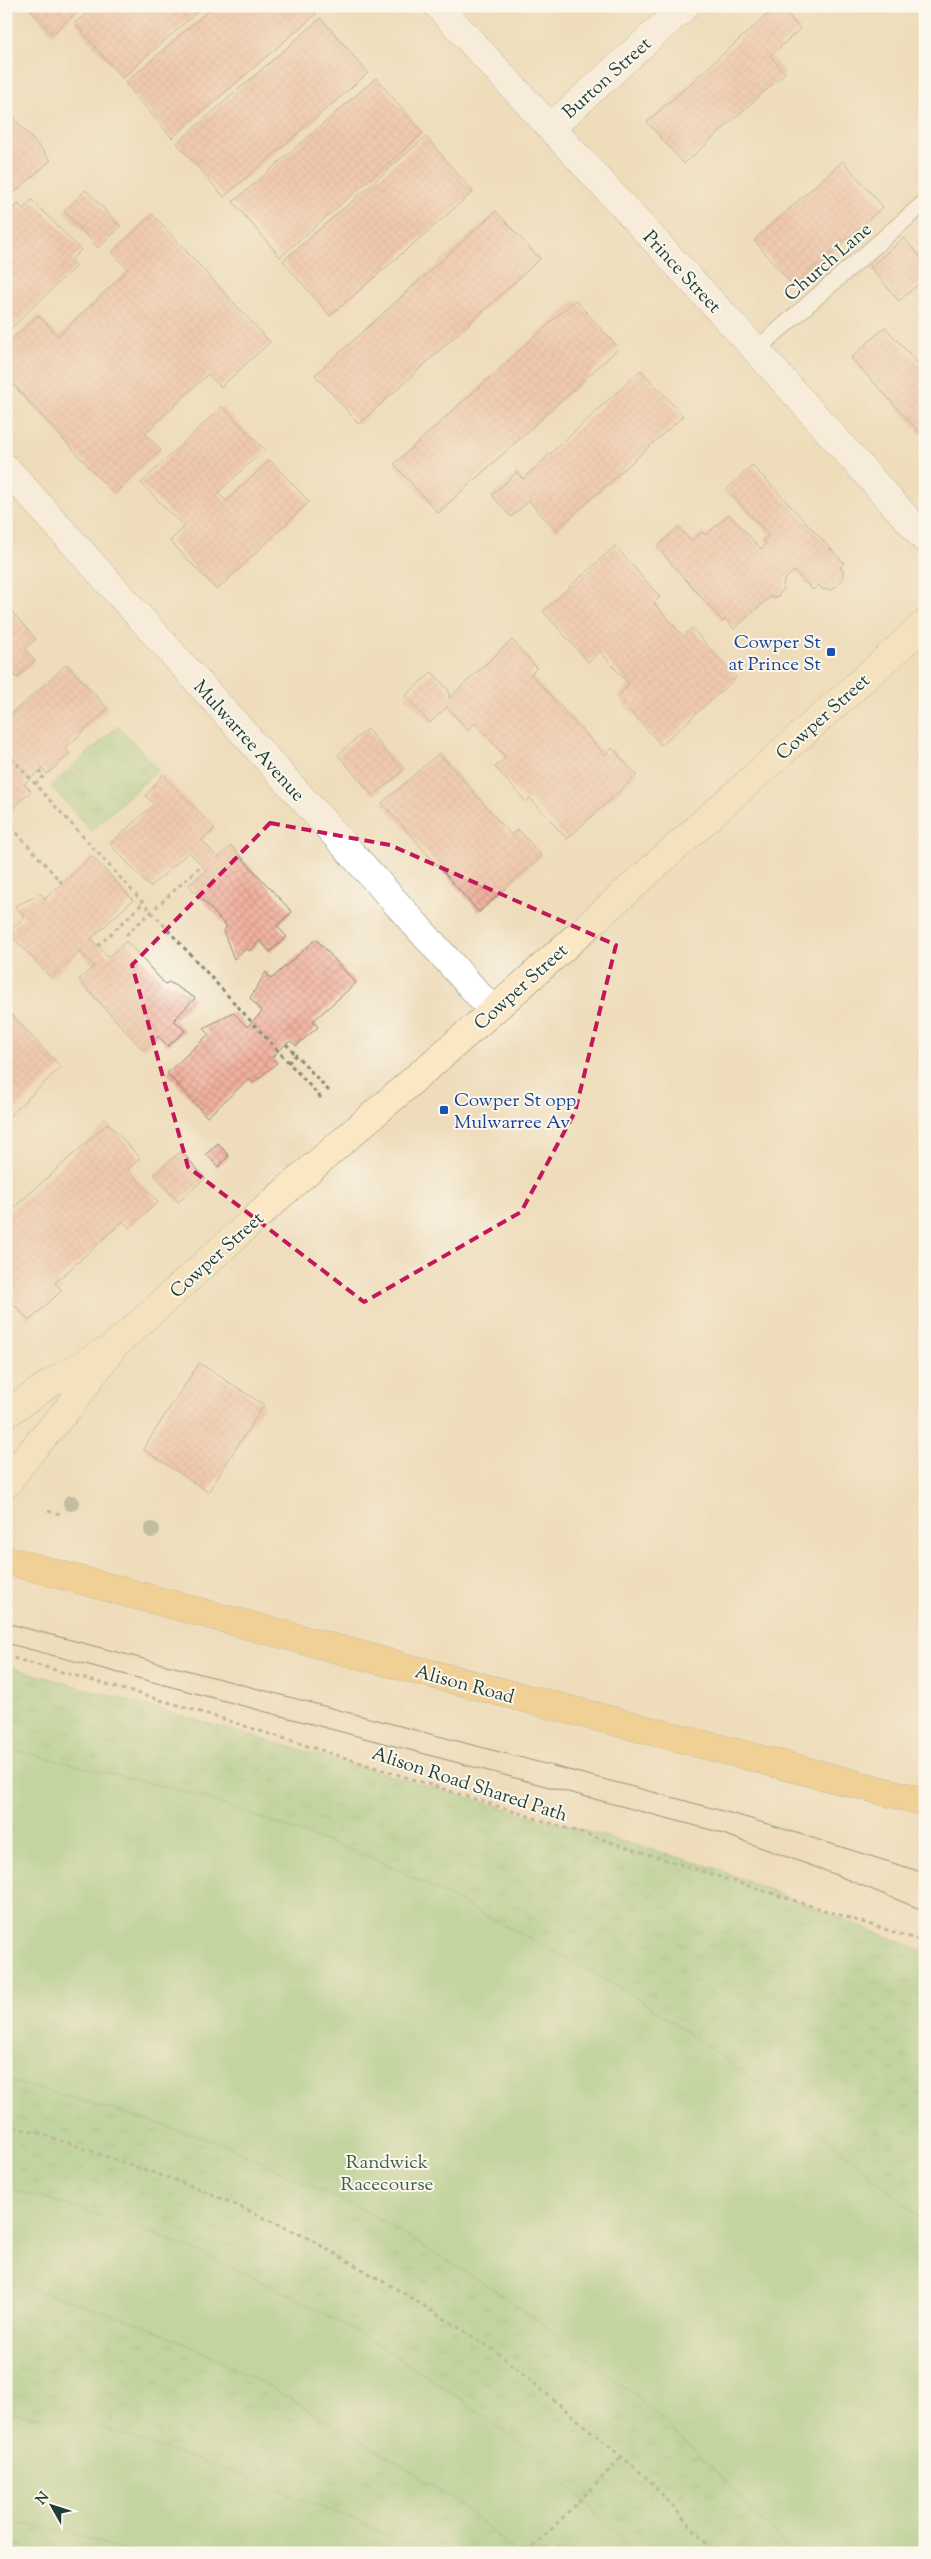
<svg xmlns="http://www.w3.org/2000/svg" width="931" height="2559" viewBox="0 0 931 2559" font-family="'Sorts Mill Goudy',serif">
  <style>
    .park { fill: url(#park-tufts); stroke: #56845a }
    .garden { fill: #8dca7f; stroke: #56845a }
    .building { fill: url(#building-cross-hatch) }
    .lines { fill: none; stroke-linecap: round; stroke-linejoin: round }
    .lane-casing { stroke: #868c77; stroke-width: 18 }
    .street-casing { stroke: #868c77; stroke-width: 29 }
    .secondary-casing { stroke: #868c77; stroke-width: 29 }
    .primary-casing { stroke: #868c77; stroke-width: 29 }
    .path { stroke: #868c77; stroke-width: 3; stroke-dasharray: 4 4; stroke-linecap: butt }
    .lane { stroke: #fff; stroke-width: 16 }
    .street { stroke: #fff; stroke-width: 28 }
    .secondary { stroke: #fbe7c3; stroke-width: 28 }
    .primary { stroke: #f4c26a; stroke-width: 28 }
    .tram { stroke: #1f3d34; stroke-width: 1 }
    .tree { fill: #8b987b }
    .marked { fill: none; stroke: #c2185b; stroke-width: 4; stroke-dasharray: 10 6; stroke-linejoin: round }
    .transit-dot { fill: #1a4fb4; stroke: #fbf7ec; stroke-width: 2 }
    .labels { text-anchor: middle; stroke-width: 4; stroke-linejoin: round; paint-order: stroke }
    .street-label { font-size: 19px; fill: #1f3d34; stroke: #fbf7ec }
    .transit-label { font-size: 19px; fill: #164399; stroke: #fbf7ec; text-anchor: end }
    .park-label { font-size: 19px; fill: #3a6047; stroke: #fbf7ec }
  </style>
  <defs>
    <pattern id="park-tufts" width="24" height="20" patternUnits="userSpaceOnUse" patternTransform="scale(1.25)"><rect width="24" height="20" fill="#8dca7f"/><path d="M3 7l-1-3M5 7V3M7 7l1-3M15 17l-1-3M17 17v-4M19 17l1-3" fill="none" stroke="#73a569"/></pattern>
    <pattern id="building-cross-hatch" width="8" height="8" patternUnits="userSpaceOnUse" patternTransform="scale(1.25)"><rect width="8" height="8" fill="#f1b09d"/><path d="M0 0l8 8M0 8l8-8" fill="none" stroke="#ce9888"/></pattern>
  </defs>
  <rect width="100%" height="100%" fill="#fbf7ec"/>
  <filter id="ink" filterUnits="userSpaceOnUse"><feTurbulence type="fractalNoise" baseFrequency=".02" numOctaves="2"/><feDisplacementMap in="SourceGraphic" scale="10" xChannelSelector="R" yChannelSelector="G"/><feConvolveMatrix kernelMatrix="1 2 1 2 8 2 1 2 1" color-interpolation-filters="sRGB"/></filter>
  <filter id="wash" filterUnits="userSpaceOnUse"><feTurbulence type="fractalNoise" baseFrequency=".0096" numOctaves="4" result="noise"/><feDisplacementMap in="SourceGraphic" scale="20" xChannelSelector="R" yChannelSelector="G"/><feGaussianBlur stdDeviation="1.12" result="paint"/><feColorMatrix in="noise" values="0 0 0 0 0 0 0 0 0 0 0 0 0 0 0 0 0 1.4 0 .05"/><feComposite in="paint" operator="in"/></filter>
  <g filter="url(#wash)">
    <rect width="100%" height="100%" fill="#eedcba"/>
    <path class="park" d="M118,726L158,770L91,831L51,786Z
      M6,1666L712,1867L925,1952V2553H6Z"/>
    <path class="garden" d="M6,1748L193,1794L383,1862L546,1947L639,1999L728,2061L814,2127L925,2222V2553H793L711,2466L636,2396L506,2297L371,2214L224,2144L71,2097L6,2080Z
      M6,2188C58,2202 111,2217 161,2237C328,2302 516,2418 635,2553H516C470,2507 413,2471 357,2438C291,2399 224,2359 154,2330C106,2310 55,2296 6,2281Z
      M6,2412L92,2425L223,2469L365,2524L423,2553H131L66,2531L6,2522Z"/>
    <g id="blocks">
      <path class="building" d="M28,6H84L52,34Z
        M95,6H204L122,78L75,23Z
        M214,6H309L316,14L172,138L125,83Z
        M777,6H780L800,29L770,56L785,73L684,164L647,122Z
        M321,18L368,73L224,197L177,143Z
        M376,78L423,133L280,257L233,202Z
        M6,109L51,160L6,200Z
        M426,137L473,192L330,316L283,261Z
        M843,161L883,207L793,286L754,240Z
        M86,190L121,227L98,248L64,211Z
        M32,200L81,250L71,260L76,266L6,333V216L18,204L23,209Z
        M496,211L540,259L359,424L315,375Z
        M152,214L270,342L221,387L208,374L145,433L161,450L114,494L6,377V345L38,315L58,336L128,270L112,252Z
        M904,238L925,262V278L899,301L870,267Z
        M575,300L619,348L438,513L394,464Z
        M885,327L925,371V438L851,358Z
        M641,370L683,416L556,531L529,501L511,517L492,495L517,472L523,479Z
        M222,406L264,449L218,493L226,501L270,460L309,502L217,590L170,541L184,527L141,483Z
        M752,465L844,563L840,567L843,570V579L832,590L822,589L818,585L813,590L794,571L784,580L783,590L777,597H770L734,629L725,619L723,622L657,547L678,527L691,541L702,532L706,535L729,514L761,549L766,544L763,540L769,535L726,490Z
        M615,546L660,597L654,603L683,636L692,628L736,678L661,745L617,696L629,685L600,651L588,662L543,611Z
        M6,605L36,639L25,649L35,661L17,678L6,667Z
        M512,640L537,668L531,674L605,755L612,748L637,775L567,839L530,798L526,802L495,767L506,757L475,723L468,730L447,707L430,723L405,696L432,672L449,691V698Z
        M67,664L108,709L65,748L70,754L47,774L42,769L24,784L31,791L10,811L6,807V741L10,738L6,734V719Z
        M367,729L403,771L373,796L338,755Z
        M439,753L511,835L518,829L542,856L479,912L382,803Z
        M163,774L215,829L202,840L218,858L231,846L292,912L277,926L287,937L270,952L260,941L249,951L247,948L234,959L223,931L227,927L189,885L206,870L189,852L150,887L110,844L154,804L146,796Z
        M92,856L133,900L91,939L108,957L126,941L165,984L169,982L195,998L174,1020L185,1031L168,1046L158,1036L143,1050L79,980L94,966L80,951L51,978L8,932L25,917L15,906L41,894L45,899Z
        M316,939L356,983L313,1021L318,1027L296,1046L291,1041L286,1044L272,1057L277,1063L253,1083L249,1079L207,1117L167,1073L209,1034L204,1028L233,1012L247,1027L262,1012L250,998L266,972L271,979Z
        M6,1009L61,1067L6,1119Z
        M108,1123L140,1158L128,1169L158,1202L129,1228L123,1221L55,1283L62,1290L29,1321L6,1296V1215Z
        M218,1143L229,1156L218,1167L206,1154Z
        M181,1151L205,1178L178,1202L154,1175Z
        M199,1363L264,1405L208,1492L143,1449Z"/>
    </g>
  </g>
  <g filter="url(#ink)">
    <use href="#blocks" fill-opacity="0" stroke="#868c77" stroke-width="1"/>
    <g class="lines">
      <defs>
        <path id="lane" d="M756,350L925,202"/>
        <path id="street" d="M438,6L756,350L925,539
          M550,128L685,6
          M6,468L493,1011"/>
        <path id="secondary" d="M6,1414L52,1382L104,1352
          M6,1484L28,1455L70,1406L114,1346L291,1186L493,1011L925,624"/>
        <path id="primary" d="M6,1560L397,1665L925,1802"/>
      </defs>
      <use href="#lane" class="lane-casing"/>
      <use href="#street" class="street-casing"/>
      <use href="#secondary" class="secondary-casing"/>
      <use href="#primary" class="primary-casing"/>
      <path class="path" d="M6,752L321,1098
        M35,784L44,776L39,771
        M6,821L62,883
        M126,935L202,865
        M98,946L143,903
        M286,1044L296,1055
        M288,1063L296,1055L329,1091
        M48,1511L60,1514
        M6,1656L185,1707L925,1942
        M6,2126L36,2132L203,2190L308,2238L405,2294L494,2350L622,2457L648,2479L715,2553
        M528,2553L622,2457"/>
      <use href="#lane" class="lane"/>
      <use href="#street" class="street"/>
      <use href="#secondary" class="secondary"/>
      <use href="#primary" class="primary"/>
      <path class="tram" d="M6,1623L664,1795L748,1818L925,1873
        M6,1643L715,1831L826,1871L925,1911"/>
    </g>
    <g class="tree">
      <circle cx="71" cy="1503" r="8"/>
      <circle cx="152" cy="1530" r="8"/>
    </g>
  </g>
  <path d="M0 0H931V2559H0ZM270,823L390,845L616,945L575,1112L521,1212L364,1302L188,1167L132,965Z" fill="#eedcba" fill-opacity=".55" fill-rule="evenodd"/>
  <path class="marked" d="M270,823L390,845L616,945L575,1112L521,1212L364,1302L188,1167L132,965Z"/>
  <g class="transit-dot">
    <rect x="826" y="647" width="10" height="10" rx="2.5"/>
    <rect x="439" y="1105" width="10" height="10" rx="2.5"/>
  </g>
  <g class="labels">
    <g class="street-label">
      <text transform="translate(606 77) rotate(-42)" y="7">Burton Street</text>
      <text transform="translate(827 261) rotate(-41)" y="7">Church Lane</text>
      <text transform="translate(683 271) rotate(47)" y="7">Prince Street</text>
      <text transform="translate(822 716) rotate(-42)" y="7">Cowper Street</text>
      <text transform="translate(250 740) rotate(48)" y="7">Mulwarree Avenue</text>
      <text transform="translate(520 986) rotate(-42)" y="7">Cowper Street</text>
      <text transform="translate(216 1254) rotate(-42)" y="7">Cowper Street</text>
      <text transform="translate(465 1683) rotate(15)" y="7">Alison Road</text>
      <text transform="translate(470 1783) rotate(18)" y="7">Alison Road Shared Path</text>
    </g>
    <g class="transit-label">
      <text x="821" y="648">Cowper St<tspan x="821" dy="22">at Prince St</tspan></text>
      <text x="454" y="1106" text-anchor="start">Cowper St opp<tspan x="454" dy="22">Mulwarree Av</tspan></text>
    </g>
    <g class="park-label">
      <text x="387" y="2168">Randwick<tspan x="387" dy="22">Racecourse</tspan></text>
    </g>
  </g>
  <rect width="931" height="2559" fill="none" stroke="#fbf7ec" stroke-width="25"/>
  <g transform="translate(52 2506) rotate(309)" stroke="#fbf7ec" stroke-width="4" paint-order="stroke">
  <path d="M0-4L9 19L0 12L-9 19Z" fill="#1f3d34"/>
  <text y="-8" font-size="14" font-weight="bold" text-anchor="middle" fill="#1f3d34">N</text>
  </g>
</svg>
